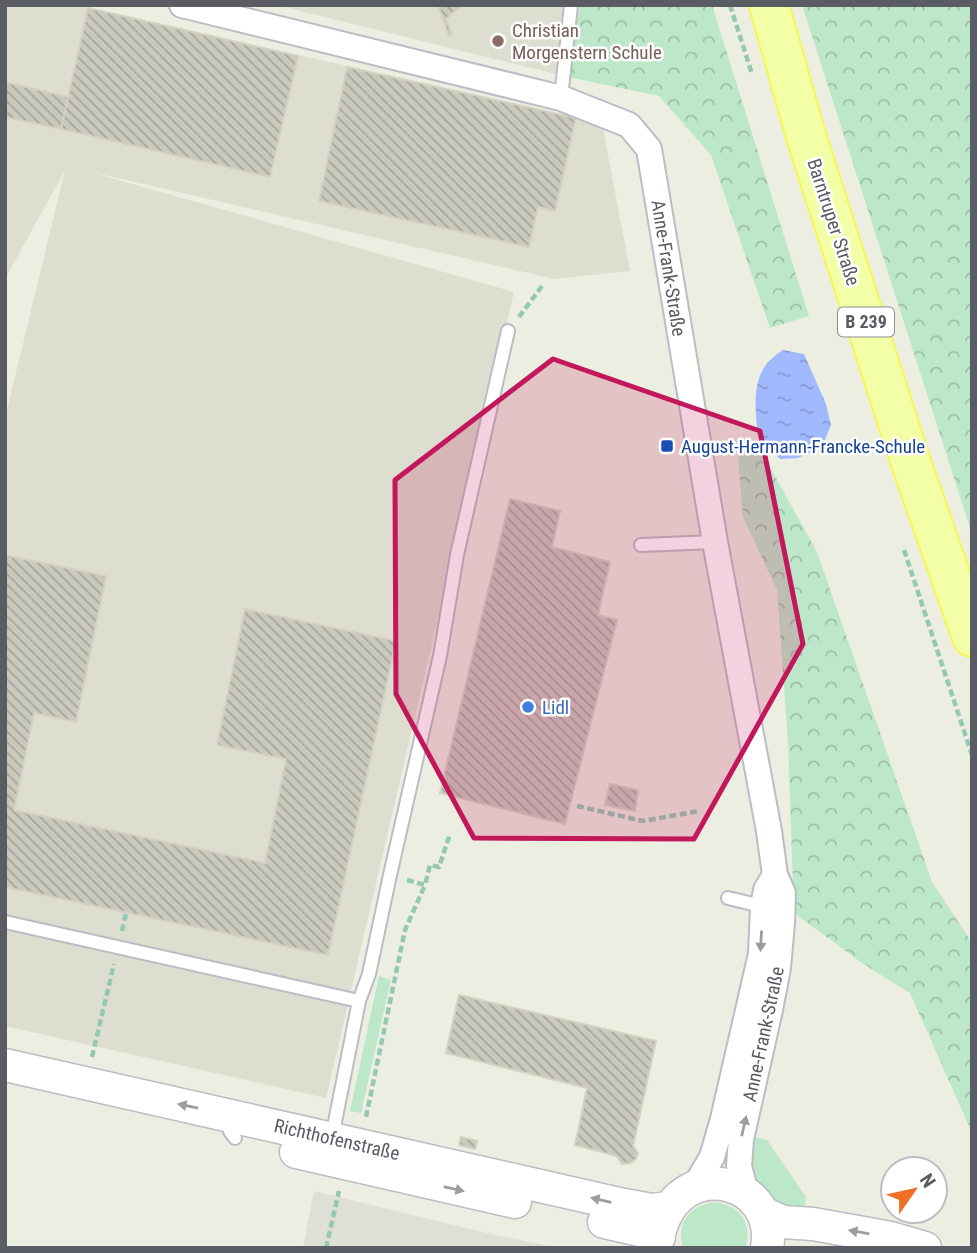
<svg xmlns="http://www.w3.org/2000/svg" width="977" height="1253" viewBox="0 0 977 1253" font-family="'Roboto Condensed',sans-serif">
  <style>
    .industrial { fill: #dedfd6 }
    .education { fill: #ddded0 }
    .green { fill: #bde7c9 }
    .forest { fill: url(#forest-crowns) }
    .water { fill: url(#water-ripples) }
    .building { fill: url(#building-back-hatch); stroke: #d3d2c0; stroke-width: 2 }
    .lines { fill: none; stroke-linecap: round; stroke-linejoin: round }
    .service-casing { stroke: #bcbdc4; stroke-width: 16 }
    .minor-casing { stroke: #bcbdc4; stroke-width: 28 }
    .tertiary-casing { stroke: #bcbdc4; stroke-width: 35 }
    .primary-casing { stroke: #f5f752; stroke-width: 42 }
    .path { stroke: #95c8b2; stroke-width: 4.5; stroke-dasharray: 7 3.5; stroke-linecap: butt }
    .service { stroke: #fff; stroke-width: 12 }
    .minor { stroke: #fff; stroke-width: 24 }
    .tertiary { stroke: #fff; stroke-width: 32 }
    .primary { stroke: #f3ffa6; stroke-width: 38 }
    .oneway { fill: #9c9da1 }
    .marked { fill: #c2185b; fill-opacity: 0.2; stroke: #c2185b; stroke-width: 5; stroke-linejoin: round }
    .education-dot { fill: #8d6e63; stroke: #fff; stroke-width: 2.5 }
    .transit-dot { fill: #1a4fb4; stroke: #fff; stroke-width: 2.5 }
    .shop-dot { fill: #3f7fe0; stroke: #fff; stroke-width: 2.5 }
    .labels { text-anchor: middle; stroke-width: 5; stroke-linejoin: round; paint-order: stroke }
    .shield { fill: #fff; stroke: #8c8d92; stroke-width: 2 }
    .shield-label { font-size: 18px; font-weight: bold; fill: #5a5c63 }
    .education-label { font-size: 19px; fill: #785e54; stroke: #fff; text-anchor: start }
    .street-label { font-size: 19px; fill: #5a5c63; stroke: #fff }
    .transit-label { font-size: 19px; fill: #164399; stroke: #fff; text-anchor: start }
    .shop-label { font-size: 19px; fill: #366cbe; stroke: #fff; text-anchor: start }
  </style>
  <defs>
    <pattern id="forest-crowns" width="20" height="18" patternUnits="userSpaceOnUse" patternTransform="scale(1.75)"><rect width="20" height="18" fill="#bde7c9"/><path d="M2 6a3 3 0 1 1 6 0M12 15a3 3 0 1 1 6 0" fill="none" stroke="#9dbea7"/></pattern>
    <pattern id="water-ripples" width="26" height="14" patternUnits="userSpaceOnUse" patternTransform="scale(1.75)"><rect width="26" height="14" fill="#a1baff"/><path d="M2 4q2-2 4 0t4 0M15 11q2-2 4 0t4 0" fill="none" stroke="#869ad2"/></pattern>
    <pattern id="building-back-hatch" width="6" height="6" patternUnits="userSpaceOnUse" patternTransform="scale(1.75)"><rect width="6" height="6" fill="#c9c9be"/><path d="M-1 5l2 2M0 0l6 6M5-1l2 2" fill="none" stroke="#a6a69e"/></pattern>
  </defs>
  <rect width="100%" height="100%" fill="#edeee2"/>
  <path class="industrial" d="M314,1191L495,1235L558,1248H303Z"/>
  <path class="education" d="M5,5H75L602,123L630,271L554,279L87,171L514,292L326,1098L5,1026V418L65,170L5,279Z
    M276,5H580L568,77Z"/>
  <path class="green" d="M379,976L391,980L361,1113L350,1111Z
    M748,1135L767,1140L806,1197L803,1215L784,1213L760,1189L751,1171Z
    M714,1202C740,1206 752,1221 746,1248H683C676,1222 689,1207 714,1202Z"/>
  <path class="forest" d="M580,5H712L809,316L770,328L711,155L659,96L568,77Z
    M802,5H972V534Z
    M759,447L817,552L932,882L972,943V1133L910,993L862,963L794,913L788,743L777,590L743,517L738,456Z"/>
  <path class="water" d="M783,350L804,354L826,404L831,425L822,447L798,458L780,459L758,438C756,415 751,384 766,365C770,359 777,354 783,350Z"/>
  <path class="building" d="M438,5H462L446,19L452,35L449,36Z
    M88,8L298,56L270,177L61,129Z
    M347,67L576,118L555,211L538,207L529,247L319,201Z
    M5,82L68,97L61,129L5,117Z
    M510,499L560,511L552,547L610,562L598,615L617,620L565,824L440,793Z
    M5,555L106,576L76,722L34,713L14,810L265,863L286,759L217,745L245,609L396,641L328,955L5,887Z
    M610,784L638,790L635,811L605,805Z
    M459,995L656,1041L633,1146L638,1153L636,1159L631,1163L622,1164L617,1156L575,1145L587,1088L446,1053Z
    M461,1137L477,1141L475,1149L459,1145Z"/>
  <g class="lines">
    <defs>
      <path id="service" d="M561,98L571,5
        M641,545L715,542
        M728,898L765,907
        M5,922L359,1001
        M332,1137L359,1001L369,974L390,875L440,656L457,555L508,331
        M235,1138L230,1131L232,1124L238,1120"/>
      <path id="minor" d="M182,5L561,98L629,125L649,149L715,542L769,831L775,875L783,893L782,923L778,968L770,1010L741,1139L739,1166L746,1193
        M695,1186L712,1157L723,1119L761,954L763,907L766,890L775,875"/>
      <path id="tertiary" d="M5,1065L624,1205L652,1210L668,1208
        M296,1152L515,1202
        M763,1213L783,1222L813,1224L891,1238L925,1248
        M604,1222L648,1232L659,1237
        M661,1227C683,1155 779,1180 767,1248"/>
      <path id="primary" d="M769,5L806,136L910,460L972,637"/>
    </defs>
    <use href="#service" class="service-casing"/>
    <use href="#minor" class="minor-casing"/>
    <use href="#tertiary" class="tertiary-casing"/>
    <use href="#primary" class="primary-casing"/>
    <path class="path" d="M730,5L752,74
      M519,317L542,286
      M904,550L972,755
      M577,806L643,821L699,811
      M407,880L425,885L430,865L439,867L450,834
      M122,931L126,913
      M92,1057L114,964
      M366,1117L405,930L425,885
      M326,1248L339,1191"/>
    <use href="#service" class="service"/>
    <use href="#minor" class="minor"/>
    <use href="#tertiary" class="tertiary"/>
    <use href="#primary" class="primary"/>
  </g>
  <defs><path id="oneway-solid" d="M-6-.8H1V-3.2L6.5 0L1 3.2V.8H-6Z" transform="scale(1.75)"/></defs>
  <g class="oneway">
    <use href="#oneway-solid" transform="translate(761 941) rotate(93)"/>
    <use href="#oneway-solid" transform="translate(188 1106) rotate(-168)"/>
    <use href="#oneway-solid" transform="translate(744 1126) rotate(-77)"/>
    <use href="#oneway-solid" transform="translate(454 1189) rotate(13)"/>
    <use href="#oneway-solid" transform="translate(601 1200) rotate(-167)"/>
    <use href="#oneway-solid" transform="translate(859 1232) rotate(-170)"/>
  </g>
  <path class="marked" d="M553,359L760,431L803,644L694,839L474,838L396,694L395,480Z"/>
  <circle class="education-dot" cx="498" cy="41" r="7"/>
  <rect class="transit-dot" x="660" y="439" width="14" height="14" rx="3.5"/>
  <circle class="shop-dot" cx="528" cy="707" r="7"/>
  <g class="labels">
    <rect class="shield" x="838" y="307.5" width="56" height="29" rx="5"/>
    <g class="shield-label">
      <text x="866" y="328">B 239</text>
    </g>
    <g class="education-label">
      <text x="512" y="37">Christian<tspan x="512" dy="22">Morgenstern Schule</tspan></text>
    </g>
    <g class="street-label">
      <text transform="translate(834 222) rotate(72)" y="7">Barntruper Straße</text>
      <text transform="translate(669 268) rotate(81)" y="7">Anne-Frank-Straße</text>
      <text transform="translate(763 1034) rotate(-78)" y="7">Anne-Frank-Straße</text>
      <text transform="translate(337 1139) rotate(13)" y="7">Richthofenstraße</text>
    </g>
    <g class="transit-label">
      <text x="681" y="453">August-Hermann-Francke-Schule</text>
    </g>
    <g class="shop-label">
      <text x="542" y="714">Lidl</text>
    </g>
  </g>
  <rect width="977" height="1253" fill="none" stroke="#5a5c63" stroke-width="14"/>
  <g transform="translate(914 1190) rotate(56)"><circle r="33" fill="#ffffff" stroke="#bdbec1" stroke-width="2"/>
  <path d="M0-5L12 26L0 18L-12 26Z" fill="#f07026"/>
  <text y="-10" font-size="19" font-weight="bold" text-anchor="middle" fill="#5a5c63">N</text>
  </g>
</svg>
